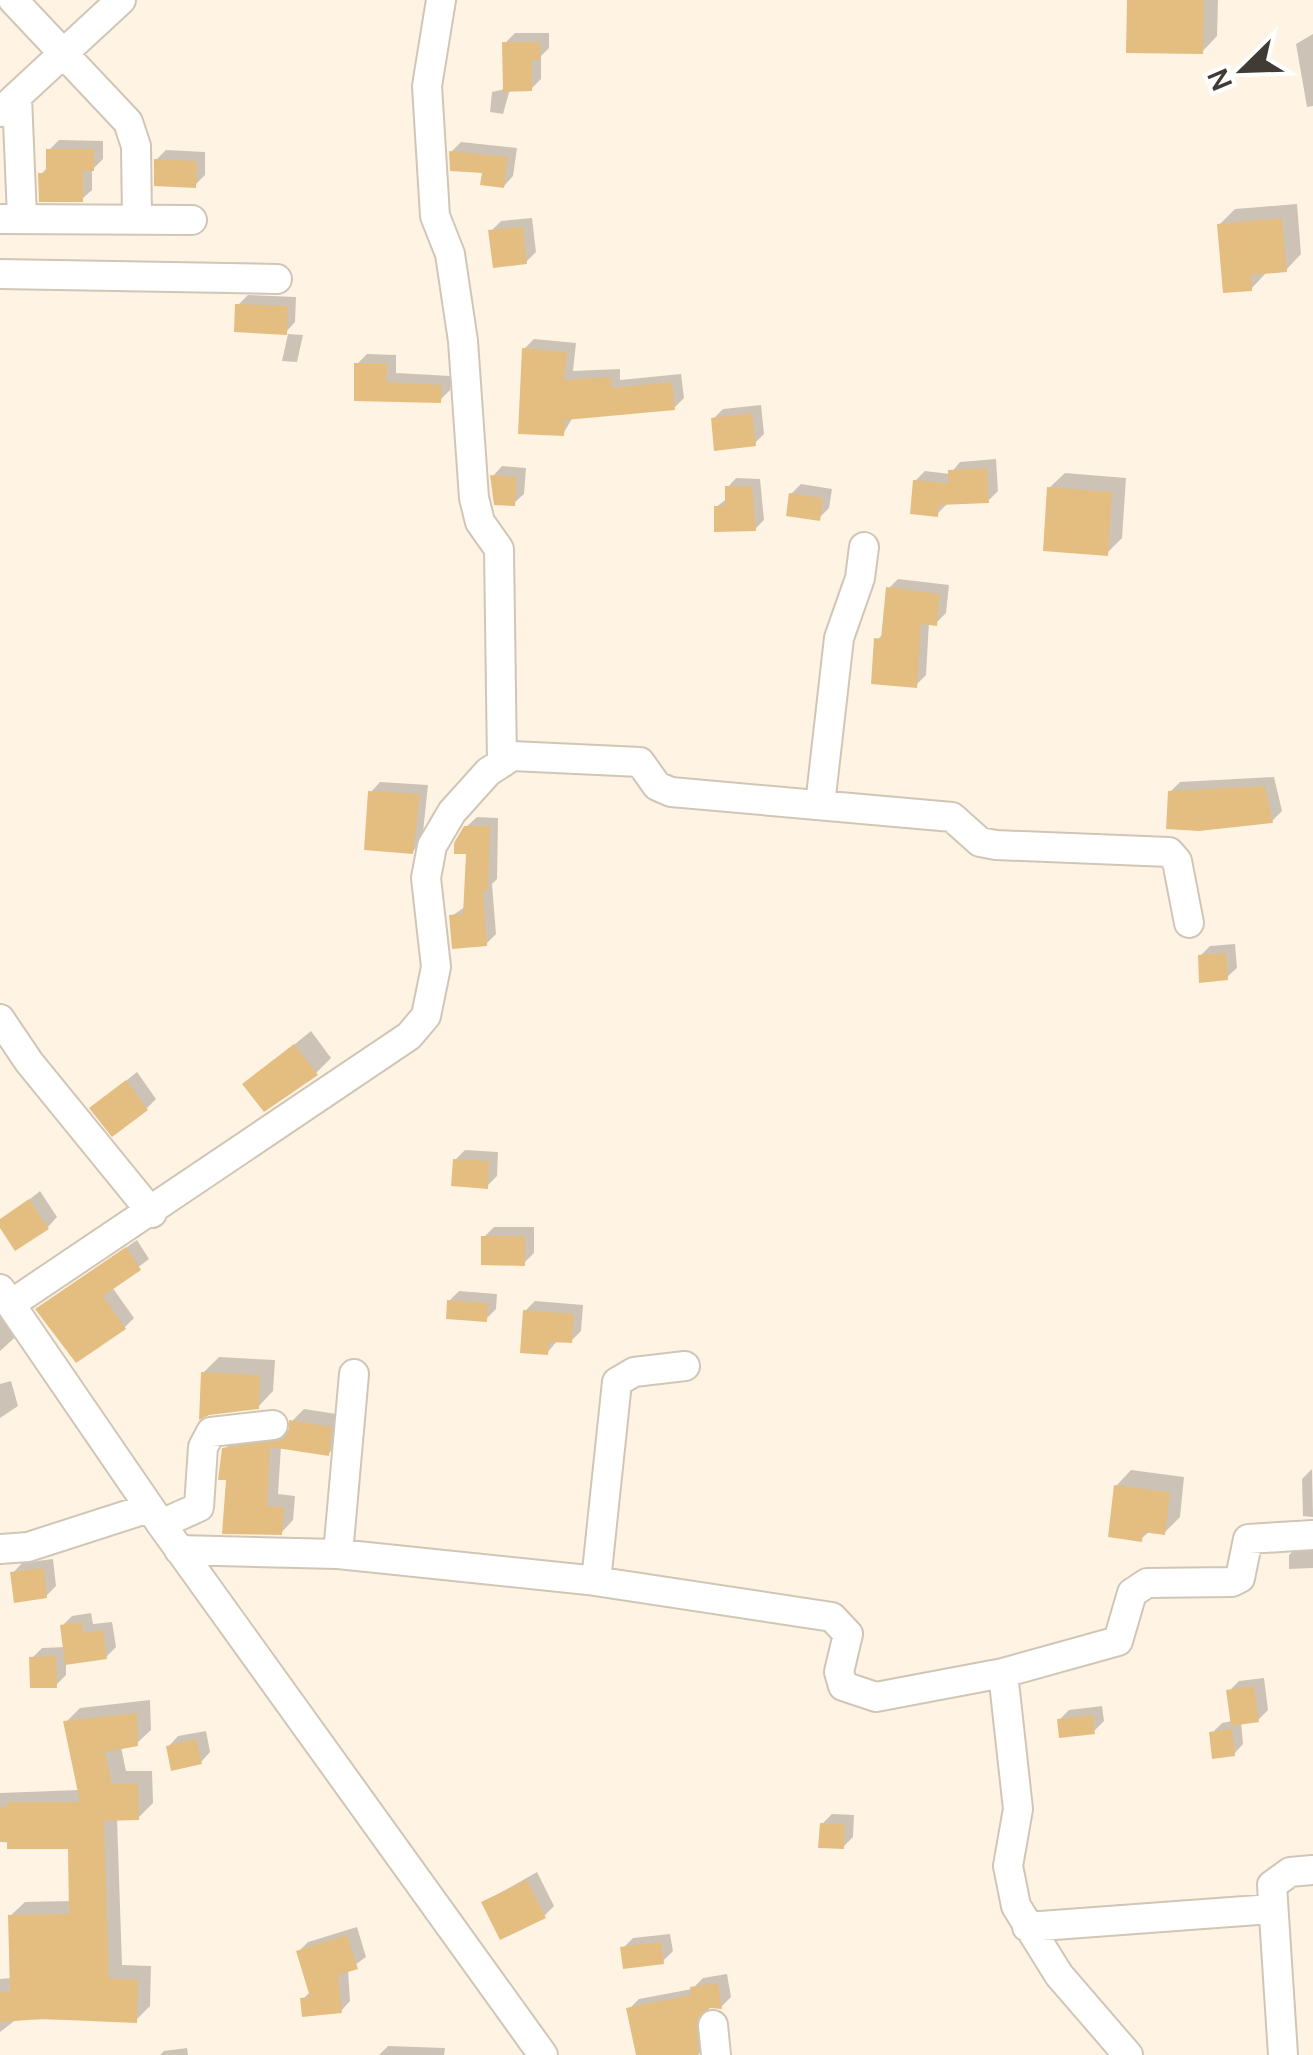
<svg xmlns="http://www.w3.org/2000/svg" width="1313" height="2055" viewBox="0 0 1313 2055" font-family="Manrope,sans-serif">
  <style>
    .shadow { fill: #0003 }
    .building { fill: #e4be80 }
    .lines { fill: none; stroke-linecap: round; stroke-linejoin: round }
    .street-casing { stroke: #d0c6b6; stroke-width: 32 }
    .street { stroke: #fff; stroke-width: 28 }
  </style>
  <rect width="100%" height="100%" fill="#fff4e4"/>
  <path class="shadow" d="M1130,0H1218L1217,36L1202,52Z
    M515,33H549V48L541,56V79L531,89H510L503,114L490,112L492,92L505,89V43Z
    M1313,34V106L1307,107L1296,44Z
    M59,140L103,141V159L92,170V190L82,199L41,174L49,166V150Z
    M461,142L517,148L513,176L504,186L451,152Z
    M166,150L205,152V175L195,185L156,160Z
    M1297,204L1301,254L1286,270L1266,273L1251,289L1219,225L1235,209Z
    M532,218L536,252L526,262L491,231L501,221Z
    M248,295L296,297L295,322L286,332L238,305Z
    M288,334L303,335L297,362L282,361Z
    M534,339L576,343L573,371L620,369V380L681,374L684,398L674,408L573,417L563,434L524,349Z
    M367,354L396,355V373L451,376L450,390L440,400L356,398L357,364Z
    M761,405L764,434L754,444L713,419L723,409Z
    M996,459L998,491L988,501L947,504L937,514L915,481L925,471L950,474L960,462Z
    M502,466L526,468L524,494L514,503L493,476Z
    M1065,473L1126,478L1122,538L1107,553L1049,488Z
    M736,478L760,479L764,520L755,529L716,507L728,498V487Z
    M801,484L832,489L829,508L819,518L791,494Z
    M898,579L949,585L946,613L936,623L929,622L926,675L916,685L877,640L884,633L888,589Z
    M1274,777L1282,811L1272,821L1170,792L1180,782Z
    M380,782L428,785L422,842L412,852L371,792Z
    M477,817L498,818L497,879L492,884L496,934L486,944L452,916L466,906V827Z
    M1235,944L1237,968L1227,977L1200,956L1210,946Z
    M311,1031L331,1058L316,1073L246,1084Z
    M137,1072L156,1099L147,1108H92Z
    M465,1150L498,1152L497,1176L487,1186L455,1160Z
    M40,1191L57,1217L48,1227L0,1223Z
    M494,1227H534V1253L524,1263L484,1237Z
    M137,1240L149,1259L112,1287L134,1318L124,1328L38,1309Z
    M459,1291L497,1294L496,1309L486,1319L449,1301Z
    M535,1301L583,1305L581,1331L571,1341L558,1340L547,1353L525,1311Z
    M0,1306L21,1332L0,1351Z
    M219,1357L275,1360L273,1391L258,1407L203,1373Z
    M11,1381L18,1406L0,1418V1384Z
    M304,1409L343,1415L340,1442L328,1454L281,1446L278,1494L295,1496L293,1520L281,1533L228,1478L224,1450L237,1437L292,1429V1421Z
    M1312,1469L1313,1517L1303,1516L1302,1479Z
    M1131,1470L1184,1477L1180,1517L1164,1533L1150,1531L1141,1539L1116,1486Z
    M1313,1544V1568L1289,1569V1555L1299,1545Z
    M53,1559L56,1586L46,1596L13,1573L22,1563Z
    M91,1613L93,1624L112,1622L116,1647L106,1657L66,1662V1675L56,1685L32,1658L42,1648L65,1647L62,1626L72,1616Z
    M1264,1678L1268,1710L1258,1720L1241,1722L1243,1744L1234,1754L1212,1733L1222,1723L1233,1721L1229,1691L1239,1681Z
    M150,1700L151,1730L136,1744L121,1747L126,1771H152L153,1803L138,1818H117L122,1965L151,1966L150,2006L136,2020L17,2019L0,2032V1979L12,1978L10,1916L25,1902L71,1901V1847L0,1842V1793L80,1790L66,1722L80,1708Z
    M1102,1706L1104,1721L1094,1731L1059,1720L1069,1710Z
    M206,1731L210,1752L201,1762L169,1746L178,1736Z
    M832,1814L854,1815L853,1837L843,1847L822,1824Z
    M537,1872L554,1906L544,1916L484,1902Z
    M357,1927L366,1957L348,1970L350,2001L341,2011L303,1999L311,1991L298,1952L308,1942Z
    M670,1934L673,1951L663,1961L623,1948L633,1938Z
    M727,1974L731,1997L721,2007H706L707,2045L698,2055H638L629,2009L639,1999L692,1989L703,1978Z
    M388,2046L445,2048L444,2055H379Z
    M187,2048L188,2055H160L164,2051Z"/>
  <path class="building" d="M1127,0H1204L1203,54L1126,53Z
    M502,42H540V60H532V91L503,92Z
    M46,149H94V171H83V202H39L38,173H46Z
    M449,151L508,157L504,188L480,185L482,173L450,171Z
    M154,159L197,161L196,188L154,186Z
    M1282,218L1287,272L1251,275L1252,291L1223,293L1217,224Z
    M523,227L527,264L493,268L488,230Z
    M235,304L288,306L287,335L234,332Z
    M522,348L567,352L564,380L611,377V388L672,382L675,410L565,420L564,436L518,434Z
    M354,363H387V382L442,385L441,403L354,401Z
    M752,413L756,446L714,451L711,418Z
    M987,468L989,503L939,505L938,517L910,514L913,480L948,483V470Z
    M490,475L517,477L515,506L494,505Z
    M725,486H752L756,531L714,532V506H725Z
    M1047,487L1112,492L1108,556L1043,551Z
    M789,493L823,498L820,521L786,516Z
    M886,587L940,594L937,626L921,624L917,688L871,684L874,638L881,639Z
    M1265,786L1273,823L1199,831L1166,829L1168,791Z
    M368,791L420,794L413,854L364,850Z
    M464,826H490L488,891H483L487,946L452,949L449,915L463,914L466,854H454V843Z
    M1226,953L1228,980L1199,983L1198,955Z
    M294,1044L318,1075L264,1112L242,1084Z
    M126,1080L148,1110L112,1137L89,1108Z
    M453,1159L489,1161L488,1189L451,1186Z
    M29,1199L49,1229L15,1251L0,1228V1219Z
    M481,1236H525V1266L481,1265Z
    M126,1247L141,1270L103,1296L126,1329L76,1363L35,1309Z
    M447,1300L488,1303L487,1322L446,1319Z
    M523,1310L574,1314L572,1343L549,1342L548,1355L520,1353Z
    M201,1372L260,1375L259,1409L209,1415L199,1420Z
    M289,1420L332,1427L329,1456L270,1447L267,1506L284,1507L282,1535L222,1534L226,1480H218L222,1448L283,1440L289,1431Z
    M1114,1485L1170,1492L1165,1535L1143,1532L1142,1542L1108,1537Z
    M44,1568L47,1598L14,1603L10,1572Z
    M82,1622L83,1633L103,1630L107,1659L65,1665L60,1625Z
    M56,1656L57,1688H30L29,1657Z
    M1254,1686L1259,1722L1231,1726L1226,1690Z
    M137,1713L138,1746L105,1752L112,1784H138L139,1820L104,1821L109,1978L138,1980L137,2023L43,2019L0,2022V1992H10L8,1915L69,1914L68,1849H7V1841H0V1807H7V1802H80L63,1721Z
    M1093,1715L1095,1734L1059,1738L1057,1719Z
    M1232,1729L1235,1756L1212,1759L1209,1732Z
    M196,1739L202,1764L171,1771L166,1746Z
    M820,1823L845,1824L844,1849L818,1848Z
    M527,1880L546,1918L500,1940L481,1902Z
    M347,1935L358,1969L338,1975L342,2013L302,2017L300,1998L310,1997L296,1951Z
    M661,1942L664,1964L623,1969L620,1947Z
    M718,1983L722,2009L710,2008L697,2019L698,2055H636L626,2008L691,1995L690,1987Z"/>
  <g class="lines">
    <defs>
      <path id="street" d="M13,0L128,122L136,146L137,217
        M441,0L427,86L435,216L450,254L463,341L474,498L480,522L499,549L502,763
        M17,97L22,217
        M0,112L121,0
        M0,219L192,220
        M0,274L277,279
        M820,805L839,638L860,578L864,547
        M0,1019L29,1062L152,1213
        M0,1289L161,1524L543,2055
        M11,1304L409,1036L426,1016L436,967L426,878L432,846L452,812L488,772L512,756L640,762L657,786L671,792L952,817L980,842L996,845L1169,852L1177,861L1189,923
        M161,1524L199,1507L203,1447L211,1432L273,1425
        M0,1549L28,1547L149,1508
        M179,1550L338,1554L588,1580L832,1617L848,1634L839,1672L843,1686L876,1697L1003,1673
        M338,1554L354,1374
        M596,1581L617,1382L634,1372L685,1366
        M1027,1927L1272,1909
        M713,2025L716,2055
        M1128,2055L1059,1975L1016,1906L1008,1866L1018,1809L1003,1673L1118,1641L1132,1593L1147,1583L1232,1582L1240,1578L1248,1539L1313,1535
        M1283,2055L1272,1885L1290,1872L1313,1870"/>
    </defs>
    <use href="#street" class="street-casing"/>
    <use href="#street" class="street"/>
  </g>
  <g transform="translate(1243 70) rotate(247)" stroke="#ffffff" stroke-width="8" paint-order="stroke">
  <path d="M0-8L18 38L0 25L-18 38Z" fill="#403c35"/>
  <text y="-15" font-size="28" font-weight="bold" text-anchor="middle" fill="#403c35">N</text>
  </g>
</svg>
